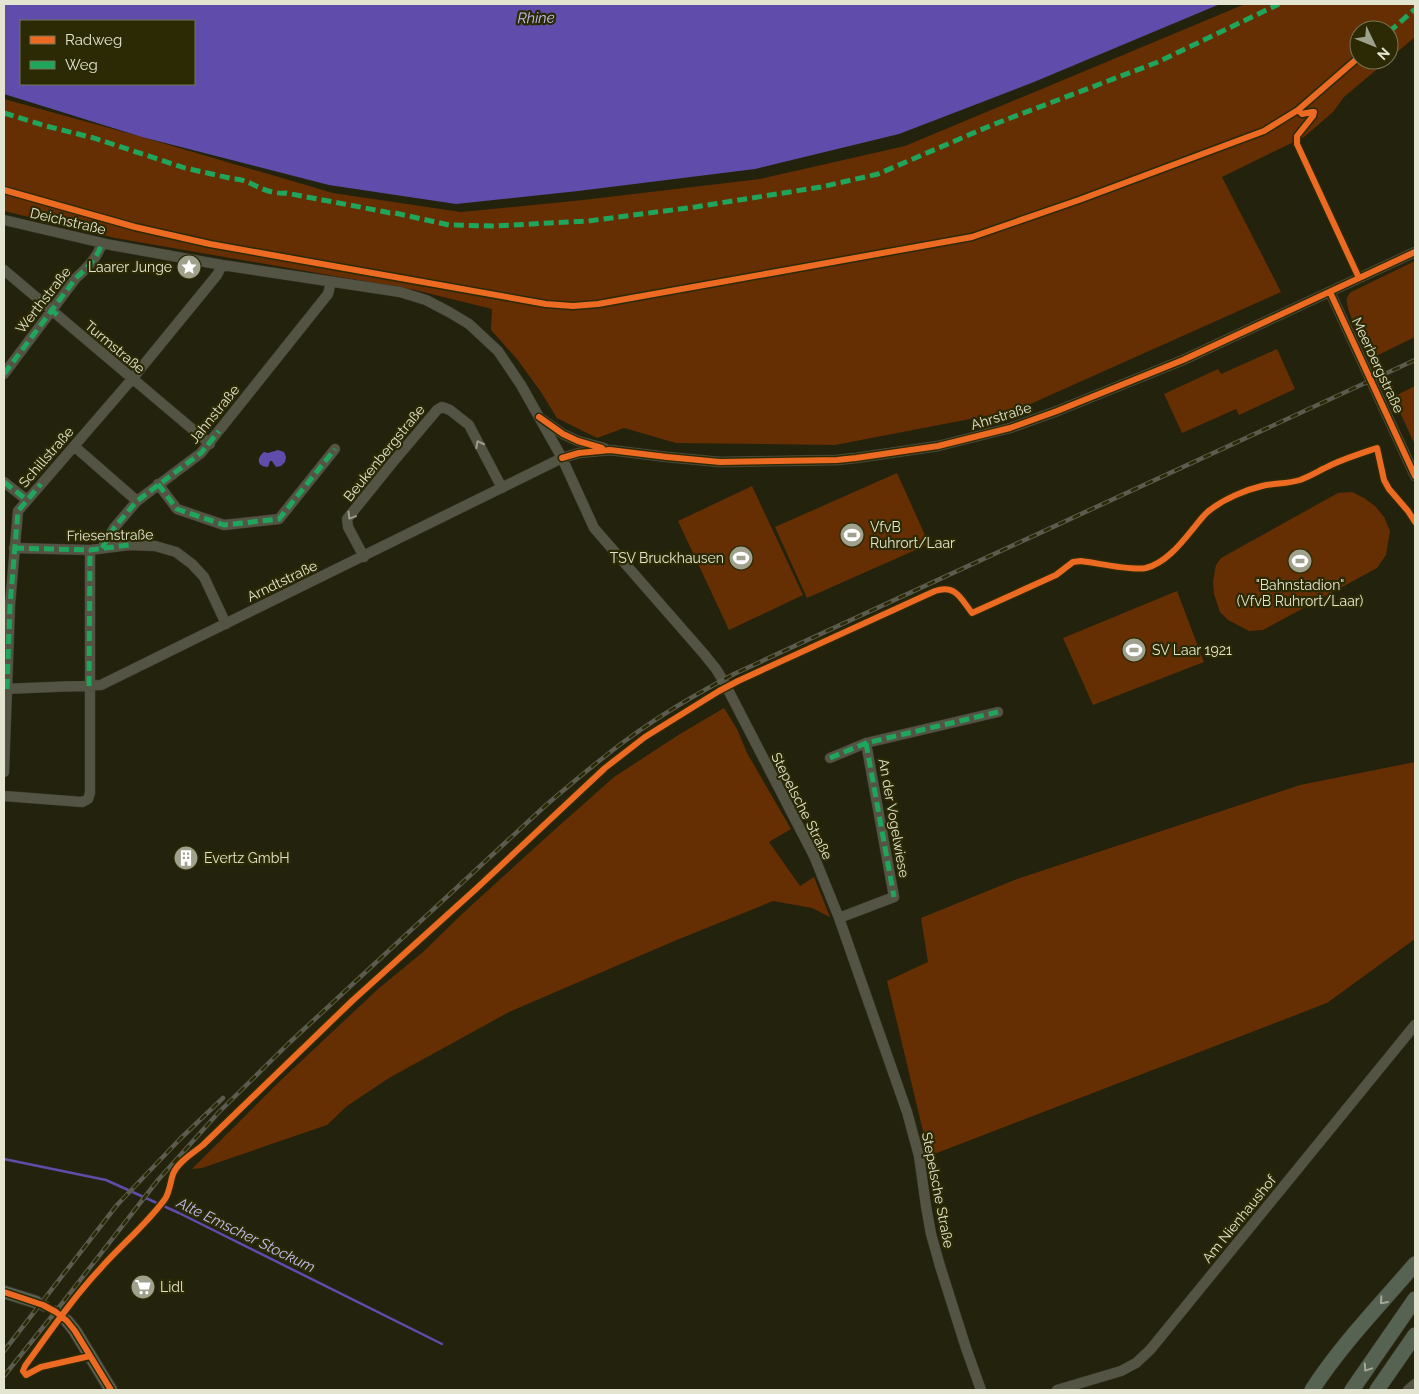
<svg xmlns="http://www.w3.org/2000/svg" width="1419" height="1394" viewBox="0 0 1419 1394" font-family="Raleway,sans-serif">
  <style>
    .green { fill: #662e03 }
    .water { fill: #604dab; fill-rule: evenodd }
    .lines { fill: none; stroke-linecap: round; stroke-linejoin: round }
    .stream { stroke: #604dab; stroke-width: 2.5 }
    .major-tunnel { stroke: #403f2a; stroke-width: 12; stroke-dasharray: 12 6; stroke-linecap: butt }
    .minor-casing { stroke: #3c3b2d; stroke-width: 11 }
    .major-casing { stroke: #3c3b2d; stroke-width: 14 }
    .highway-casing { stroke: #3c3b2d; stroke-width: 16 }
    .minor { stroke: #545444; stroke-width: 10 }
    .major { stroke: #596354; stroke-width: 12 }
    .highway { stroke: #566353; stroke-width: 15 }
    .tram { stroke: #5b5b4e; stroke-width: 1 }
    .rail-casing { stroke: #5b5b4e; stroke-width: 4.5 }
    .rail { stroke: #2b2a05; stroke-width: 2.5; stroke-dasharray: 8; stroke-linecap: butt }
    .quiet { stroke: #20a55d; stroke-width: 5; stroke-dasharray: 10 5; stroke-linecap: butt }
    .cycleway-casing { stroke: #2b2a05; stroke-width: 9 }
    .cycleway { stroke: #ed6a23; stroke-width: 6 }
    .oneway { stroke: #9c9c8a }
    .oneway2 { stroke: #a4aa98 }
    .labels { text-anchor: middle; stroke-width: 4.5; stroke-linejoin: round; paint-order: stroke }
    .street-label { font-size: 14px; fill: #e4e5d0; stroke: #2b2a05 }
    .poi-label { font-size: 14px; fill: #e4e5d0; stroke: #2b2a05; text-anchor: start }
    .water-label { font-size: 15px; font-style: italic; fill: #c5c0f7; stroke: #2b2a05 }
  </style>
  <rect width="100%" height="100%" fill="#23220d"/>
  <path class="green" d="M1245,4H1415V37L1389,59V30H1359V60H1388L1344,97L1333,112L1304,137L1222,177L1281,292L1017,410L835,445L676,443L624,428L597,438L557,418L541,392L517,359L491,330L492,309L415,290L115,238L4,211V99L142,137L333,193L461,212L583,200L760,179L905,146Z
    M1415,261V337L1370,359C1365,348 1344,308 1347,298C1348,295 1349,294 1351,292Z
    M1277,349L1295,389L1239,415L1236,409L1182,433L1164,394L1218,369L1221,374Z
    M1415,386V445L1393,397Z
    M897,473L929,544L807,598L775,527Z
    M752,486L803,595L729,630L678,521Z
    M1352,492L1364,498L1375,506L1384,517L1390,531L1386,555L1377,568L1263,630L1249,631L1228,620L1220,612L1214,594L1213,581L1216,565L1221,558L1338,493Z
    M1177,591L1204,662L1093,705L1063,638Z
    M724,708L737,729L747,753L791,829L769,842L800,886L814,877L830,917L812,908L773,901L672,942L509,1012L389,1078L347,1106L327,1125L202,1168L192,1169L279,1082L378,989L423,952L462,914L552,832L614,777L680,734Z
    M1415,762V939L1327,1003L929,1156L887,981L928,962L921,918L1017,879L1300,785Z"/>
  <path class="water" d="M4,4H1220L1034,82L899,134L755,169L578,191L456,204L329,185L142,137L4,94ZM194,21V84H21V21Z
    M278,450L284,452L286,457L285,462L281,466L276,467L272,461H270L268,467C257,467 256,458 264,452L268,453Z"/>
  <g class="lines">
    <path class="stream" d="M4,1159L106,1180L179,1213L442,1344"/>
    <path class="major-tunnel" d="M36,1302L56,1312L67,1321"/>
    <defs>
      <path id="minor" d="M4,220L111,245L222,265L400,292L426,300L449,312L469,324L498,351L521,385L562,458L594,528L704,654L716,669L724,682L814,856L839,918L907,1112L919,1156L926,1206L931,1234L940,1266L966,1348L981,1390
        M4,270L210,444
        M1330,292L1415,476
        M4,374L76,278C87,268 98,257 102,243
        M543,420L563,434L578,441L604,448
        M74,446L137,501
        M4,482L27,500
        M158,484L177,509L224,525L279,519L335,449
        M14,548L90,550L129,545L155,546L176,552L192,564L204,577L226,624
        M102,548L114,528L137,501L201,453L328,294L331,282
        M364,557L348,527L347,519L393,462L437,410L442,407L450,410L469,425L502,488
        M4,689L101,685L562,458L579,453L610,450L667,457L720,462L837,460L856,458L938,446L1010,428L1057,411L1183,360L1415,252
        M830,758L866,743L998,712
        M4,772L10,605L18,511L132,379L217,275L222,265
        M4,796L82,802L88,799L90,793V550
        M839,918L894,897L866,743
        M1057,1390L1121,1371L1136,1363L1150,1350L1415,1025
        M1408,1390L1415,1384"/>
      <path id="major" d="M4,1292L36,1302
        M67,1321L75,1331L111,1390"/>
      <path id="highway" d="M1312,1390C1341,1345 1380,1305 1415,1264
        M1352,1390L1415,1299
        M1377,1390L1415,1335"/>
    </defs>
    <use href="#minor" class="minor-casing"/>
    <use href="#major" class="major-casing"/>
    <use href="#highway" class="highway-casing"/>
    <use href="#minor" class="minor"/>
    <use href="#major" class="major"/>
    <use href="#highway" class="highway"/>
    <path class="tram" d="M4,1290L44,1304L59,1312L67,1318L80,1336L114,1390"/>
    <defs>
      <path id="rail" d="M4,1351L117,1205L180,1139L223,1098
        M4,1376L60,1306L158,1180L219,1112L288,1044L545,806C573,782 600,759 629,738C662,714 698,693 734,674L1415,360"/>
    </defs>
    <use href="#rail" class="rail-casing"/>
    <use href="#rail" class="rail"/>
    <path class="quiet" d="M1389,32L1415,9
      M4,113L46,126L94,138L185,168L234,179C251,179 263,195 286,193L381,211L390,213H395L449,225L494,226L588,221L695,207L821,187L878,174L992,125L1158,62L1279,4
      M38,299L61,318
      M4,374L76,278C87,268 98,257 102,243
      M196,432L210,444
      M4,482L27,500
      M158,484L177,509L224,525L279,519L335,449
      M14,548L90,550L129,545
      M102,548L114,528L137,501L201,453L219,431
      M89,686L90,550
      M7,689L10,605L18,511L41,484
      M866,743L894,897
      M830,758L866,743L998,712"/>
    <defs>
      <path id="cycleway" d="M1298,110L1302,114L1312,112H1314L1313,116L1297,136V144L1359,278
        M4,190L135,227L210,244L546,304L573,306L598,304L972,237L1079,200L1264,131L1298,110L1359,57
        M1330,292L1415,476
        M539,417L563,434L578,441L602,448
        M562,458L579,453L610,450L667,457L720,462L837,460L856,458L938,446L1010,428L1057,411L1183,360L1415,252
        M4,1292L43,1305L56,1312L67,1321L75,1331L111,1390
        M90,1356L41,1367L26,1375L23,1371L25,1366C49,1333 72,1299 100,1269C121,1245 146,1225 165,1199C170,1191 170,1183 173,1174C178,1162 193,1153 203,1145L352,1001L477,888L605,768L645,737L719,691L738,681L935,591C956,584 961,599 972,613L1056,575L1073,562L1081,561C1098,563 1131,571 1146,568C1165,563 1180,545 1192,530C1198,523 1203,515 1210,510C1224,499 1245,490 1262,486C1275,483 1287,484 1300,480C1311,476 1320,470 1331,465C1346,458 1362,453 1377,448L1384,480L1389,489L1408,511L1415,522"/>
    </defs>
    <use href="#cycleway" class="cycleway-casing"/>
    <use href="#cycleway" class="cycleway"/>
  </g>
  <defs><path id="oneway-chevron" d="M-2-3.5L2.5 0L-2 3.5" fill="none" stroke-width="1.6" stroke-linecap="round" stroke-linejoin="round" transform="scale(1.25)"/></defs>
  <g class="oneway">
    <use href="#oneway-chevron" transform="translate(479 444) rotate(-117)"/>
    <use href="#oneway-chevron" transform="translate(351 516) rotate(121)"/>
  </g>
  <g class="oneway2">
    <use href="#oneway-chevron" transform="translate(1383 1301) rotate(131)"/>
    <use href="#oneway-chevron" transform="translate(1367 1368) rotate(124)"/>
  </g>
  <defs>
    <symbol id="sight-disc" viewBox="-11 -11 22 22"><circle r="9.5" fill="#a0a18c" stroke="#2b2a05"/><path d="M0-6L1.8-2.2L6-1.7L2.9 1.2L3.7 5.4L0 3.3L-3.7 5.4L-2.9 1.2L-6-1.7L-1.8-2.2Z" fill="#fff"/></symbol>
    <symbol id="stadium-disc" viewBox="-11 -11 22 22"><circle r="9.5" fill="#a0a18c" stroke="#2b2a05"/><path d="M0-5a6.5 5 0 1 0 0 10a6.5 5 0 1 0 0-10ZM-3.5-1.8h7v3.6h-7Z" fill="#fff"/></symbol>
    <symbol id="building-disc" viewBox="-11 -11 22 22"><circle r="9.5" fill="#a0a18c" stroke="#2b2a05"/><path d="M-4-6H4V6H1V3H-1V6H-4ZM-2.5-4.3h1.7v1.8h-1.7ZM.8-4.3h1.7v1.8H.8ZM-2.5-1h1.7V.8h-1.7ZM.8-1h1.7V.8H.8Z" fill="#fff"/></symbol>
    <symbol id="supermarket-disc" viewBox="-11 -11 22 22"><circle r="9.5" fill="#a0a18c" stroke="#2b2a05"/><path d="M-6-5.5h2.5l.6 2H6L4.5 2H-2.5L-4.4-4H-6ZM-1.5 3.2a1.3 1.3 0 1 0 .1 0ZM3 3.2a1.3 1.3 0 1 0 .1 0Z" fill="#fff"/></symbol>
  </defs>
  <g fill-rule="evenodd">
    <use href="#sight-disc" x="175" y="253" width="28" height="28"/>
    <use href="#stadium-disc" x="838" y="521" width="28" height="28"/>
    <use href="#stadium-disc" x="727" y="544" width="28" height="28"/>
    <use href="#stadium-disc" x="1286" y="547" width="28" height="28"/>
    <use href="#stadium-disc" x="1120" y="636" width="28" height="28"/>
    <use href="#building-disc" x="172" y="844" width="28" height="28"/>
    <use href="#supermarket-disc" x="129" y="1273" width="28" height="28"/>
  </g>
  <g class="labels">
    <g class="street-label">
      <text transform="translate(68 221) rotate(13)" y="5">Deichstraße</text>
      <text transform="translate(43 300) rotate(-52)" y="5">Werthstraße</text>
      <text transform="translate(115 347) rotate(40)" y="5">Turmstraße</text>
      <text transform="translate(1378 365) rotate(65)" y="5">Meerbergstraße</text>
      <text transform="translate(214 414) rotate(-51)" y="5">Jahnstraße</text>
      <text transform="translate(1001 416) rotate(-17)" y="5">Ahrstraße</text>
      <text transform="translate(384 453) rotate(-51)" y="5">Beukenbergstraße</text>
      <text transform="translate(46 457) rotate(-49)" y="5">Schillstraße</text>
      <text transform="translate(110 535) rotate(-1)" y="5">Friesenstraße</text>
      <text transform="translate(282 581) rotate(-26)" y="5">Arndtstraße</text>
      <text transform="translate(802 806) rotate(63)" y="5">Stepelsche Straße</text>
      <text transform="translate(894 818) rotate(80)" y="5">An der Vogelwiese</text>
      <text transform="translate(938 1190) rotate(79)" y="5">Stepelsche Straße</text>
      <text transform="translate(1239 1219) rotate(-51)" y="5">Am Nienhaushof</text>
    </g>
    <g class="poi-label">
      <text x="172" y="272" text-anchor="end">Laarer Junge</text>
      <text x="870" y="532">VfvB<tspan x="870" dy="16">Ruhrort/Laar</tspan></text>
      <text x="724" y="563" text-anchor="end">TSV Bruckhausen</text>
      <text x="1300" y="590" text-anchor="middle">"Bahnstadion"<tspan x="1300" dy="16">(VfvB Ruhrort/Laar)</tspan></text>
      <text x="1152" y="655">SV Laar 1921</text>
      <text x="204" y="863">Evertz GmbH</text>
      <text x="160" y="1292">Lidl</text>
    </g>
    <g class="water-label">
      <text transform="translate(536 18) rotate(-1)" y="5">Rhine</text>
      <text transform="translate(246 1235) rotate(26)" y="5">Alte Emscher Stockum</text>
    </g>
  </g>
  <rect width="1419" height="1394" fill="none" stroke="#e4e5d0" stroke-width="10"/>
  <rect x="20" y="20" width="175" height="65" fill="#2b2a05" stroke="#757556"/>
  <rect x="30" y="36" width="25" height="8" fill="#ed6a23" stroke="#757556"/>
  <text x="65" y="45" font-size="15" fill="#e4e5d0">Radweg</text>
  <rect x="30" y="61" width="25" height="8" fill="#20a55d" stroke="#757556"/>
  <text x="65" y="70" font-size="15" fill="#e4e5d0">Weg</text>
  <g transform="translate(1374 45) rotate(133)"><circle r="24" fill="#2b2a05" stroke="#757556"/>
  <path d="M0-4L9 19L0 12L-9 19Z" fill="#a0a18c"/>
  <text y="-8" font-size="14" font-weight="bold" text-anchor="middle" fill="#e4e5d0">N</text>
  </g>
</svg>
